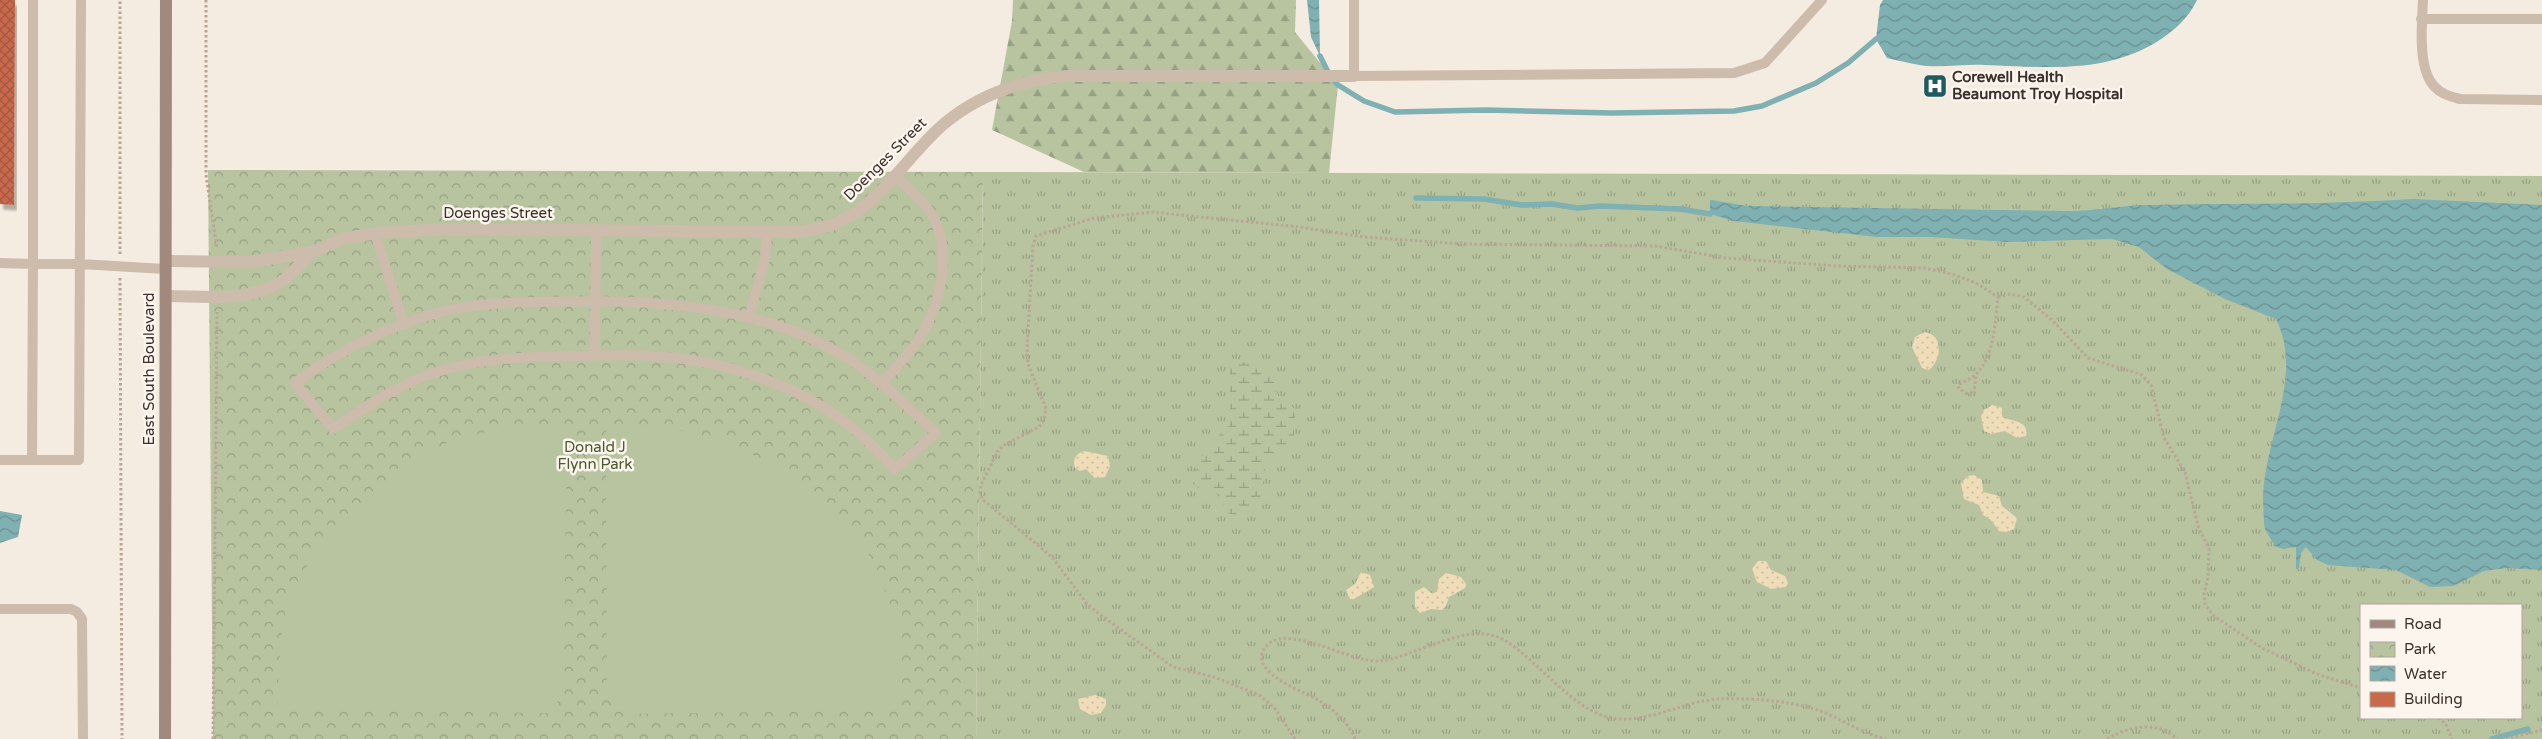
<svg xmlns="http://www.w3.org/2000/svg" width="2542" height="739" viewBox="0 0 2542 739" font-family="'Varela Round',sans-serif">
  <style>
    .grass { fill: url(#grass-tufts); fill-rule: evenodd }
    .forest { fill: url(#forest-firs) }
    .wetland { fill: url(#wetland-marsh) }
    .sand { fill: url(#sand-dots) }
    .park { fill: url(#park-crowns) }
    .garden { fill: #b8c4a0 }
    .water { fill: url(#water-waves) }
    .lines { fill: none; stroke-linecap: round; stroke-linejoin: round }
    .stream { stroke: #7fb0b2; stroke-width: 5.5 }
    .building { fill: url(#building-cross-hatch); filter: url(#shadow) }
    .path { stroke: #b9a596; stroke-width: 3; stroke-dasharray: 2.5 2.5; stroke-linecap: butt }
    .lane { stroke: #cdbbac; stroke-width: 10 }
    .street { stroke: #cdbbac; stroke-width: 12 }
    .secondary { stroke: #a18a7d; stroke-width: 12 }
    .labels { text-anchor: middle; stroke-width: 5; stroke-linejoin: round; paint-order: stroke }
    .poi-label { font-size: 15px; font-weight: bold; fill: #3b302b; stroke: #fbf5ee; text-anchor: start }
    .street-label { font-size: 15px; fill: #3b302b; stroke: #fbf5ee }
    .park-label { font-size: 15px; fill: #4a5a2e; stroke: #fbf5ee }
  </style>
  <defs>
    <pattern id="grass-tufts" width="24" height="20" patternUnits="userSpaceOnUse" patternTransform="scale(1.25)"><rect width="24" height="20" fill="#b8c4a0"/><path d="M3 7l-1-3M5 7V3M7 7l1-3M15 17l-1-3M17 17v-4M19 17l1-3" fill="none" stroke="#97a083"/></pattern>
    <pattern id="forest-firs" width="22" height="20" patternUnits="userSpaceOnUse" patternTransform="scale(1.25)"><rect width="22" height="20" fill="#b8c4a0"/><path d="M5 1l3.5 6h-7zM16 11l3.5 6h-7z" fill="#97a083"/></pattern>
    <pattern id="wetland-marsh" width="20" height="14" patternUnits="userSpaceOnUse" patternTransform="scale(1.25)"><rect width="20" height="14" fill="#b8c4a0"/><path d="M1 5h8M5 5V1M11 12h8M15 12V8" fill="none" stroke="#97a083"/></pattern>
    <pattern id="sand-dots" width="8" height="8" patternUnits="userSpaceOnUse" patternTransform="scale(1.25)"><rect width="8" height="8" fill="#efdcb8"/><path d="M2 2h.1M6 6h.1" fill="none" stroke="#cebd9e" stroke-width="1.8" stroke-linecap="round"/></pattern>
    <pattern id="park-crowns" width="20" height="18" patternUnits="userSpaceOnUse" patternTransform="scale(1.25)"><rect width="20" height="18" fill="#b8c4a0"/><path d="M2 6a3 3 0 1 1 6 0M12 15a3 3 0 1 1 6 0" fill="none" stroke="#97a083"/></pattern>
    <pattern id="water-waves" width="16" height="10" patternUnits="userSpaceOnUse" patternTransform="scale(1.25)"><rect width="16" height="10" fill="#7fb0b2"/><path d="M0 5q4-4 8 0t8 0" fill="none" stroke="#699091"/></pattern>
    <pattern id="building-cross-hatch" width="8" height="8" patternUnits="userSpaceOnUse" patternTransform="scale(1.25)"><rect width="8" height="8" fill="#c8694b"/><path d="M0 0l8 8M0 8l8-8" fill="none" stroke="#a4573f"/></pattern>
    <filter id="shadow"><feDropShadow dx="3" dy="5.5" stdDeviation="1" flood-color="#0004"/></filter>
  </defs>
  <rect width="100%" height="100%" fill="#f4ebe1"/>
  <path class="grass" d="M983,172L2542,176V739H976ZM2361,605H2521V718H2361Z"/>
  <path class="forest" d="M1013,0H1296L1295,32L1338,85L1329,173L1084,172L992,130L1012,21Z"/>
  <path class="wetland" d="M1241,362L1263,365L1273,379L1278,396L1294,408L1295,416L1293,444C1286,452 1276,456 1269,463C1258,475 1271,512 1237,516L1227,513L1219,494L1200,489L1193,484C1193,461 1211,445 1224,429L1230,425V366Z"/>
  <path class="sand" d="M1924,332C1944,334 1942,360 1929,370L1922,368L1912,347L1915,337Z
    M1992,405L2002,408V416L2004,418C2015,421 2029,422 2026,436L2017,438L2005,431L1991,434L1984,431L1981,416L1984,410Z
    M1084,451L1108,456L1110,466L1105,477L1095,478L1086,469L1080,471L1075,468C1072,460 1076,453 1084,451Z
    M1974,475L1982,480L1983,492L1999,496L2002,506L2017,518L2014,529L2006,532L1999,531L1991,520L1983,515L1979,505L1964,499L1961,483L1968,476Z
    M1758,561H1766L1771,570L1785,576L1788,583L1786,587L1771,589L1757,582L1752,569Z
    M1361,572L1370,575L1374,587L1354,599H1350L1346,590L1355,584Z
    M1446,573L1461,577L1466,584L1465,588L1449,597L1446,606L1442,610L1431,609L1420,613L1415,607V592L1424,587L1431,593L1437,592L1439,579Z
    M1095,695L1106,699V705L1101,713L1091,715L1080,709L1078,699Z"/>
  <path class="park" d="M208,170L983,172L976,739H213Z"/>
  <path class="garden" d="M606,425L665,427L718,439L780,467L829,504L872,559L899,627L902,710L623,714L607,697Z
    M498,429L567,430L563,694L550,713L277,710C279,681 279,631 288,604C308,545 385,474 440,446C457,437 480,434 498,429Z"/>
  <path class="water" d="M1307,0H1319L1320,56L1311,37Z
    M1883,0H2197C2188,19 2173,32 2155,43C2102,74 2045,67 1985,65C1966,64 1947,67 1928,66C1915,65 1901,61 1887,58L1876,39L1880,5Z
    M2413,199L2542,205V570L2507,568L2484,571L2453,586L2430,587L2396,570L2328,565L2317,560L2306,547L2301,553L2299,568L2296,569V547L2283,549L2275,546C2272,541 2268,535 2265,529C2263,521 2264,511 2263,503C2262,442 2305,378 2276,319L2225,299L2167,269L2139,247L2112,239L2007,242L1931,237H1877L1734,221L1710,214V200H1712L1747,206L2070,211C2097,211 2123,205 2150,205C2237,203 2325,205 2413,199Z
    M0,511L22,515L18,537L0,543Z"/>
  <g class="lines">
    <path class="stream" d="M1320,56L1330,76L1338,85L1364,101L1395,112L1486,110L1612,113L1734,111L1762,106L1816,83L1848,63L1876,39
      M1416,198L1484,199L1521,205L1552,204L1577,208L1601,206L1680,209L1710,214
      M2492,739L2528,729"/>
  </g>
  <path class="building" d="M0,0H15L14,205L0,204Z"/>
  <g class="lines">
    <path class="path" d="M206,0V175L217,249
      M120,254V0
      M120,278L122,739
      M1998,297L2010,294L2024,297L2052,320L2088,358L2142,375L2151,385L2164,438L2185,472L2198,526L2209,549L2208,577L2204,594L2205,605L2214,616L2262,648L2317,674L2361,688
      M2438,718L2445,723L2452,739
      M213,739L217,312
      M1295,739L1274,707L1259,695L1214,677L1173,667L1099,614L1087,604L1052,557L982,499L980,493L981,485L997,452L1004,445L1039,427L1044,420L1046,409L1028,364L1027,348L1033,246L1036,236L1094,218L1153,212L1300,227L1364,237L1464,244L1655,246L1726,258L1836,266L1924,268L1952,274L1976,283L1998,297C1995,322 1995,356 1975,375C1970,380 1964,381 1958,385L1959,389L1969,395L1974,394L1976,375
      M1355,739C1349,723 1334,710 1320,701C1305,692 1249,673 1264,649C1283,619 1349,663 1379,661C1415,658 1468,619 1504,640C1540,661 1577,717 1619,719C1653,721 1685,701 1718,699C1750,698 1784,700 1815,709C1839,717 1860,733 1886,739
      M2107,739C2129,726 2157,720 2177,739
      M2506,739L2542,730"/>
    <path class="lane" d="M33,0V264H80L165,269
      M1354,0V76L1734,73L1765,63L1822,0
      M2423,0C2422,23 2417,70 2435,87C2441,94 2451,97 2460,99L2542,100
      M2421,19H2542
      M375,233L404,325
      M0,263L33,264L32,460
      M595,301C682,302 778,312 852,361C882,382 909,408 936,433L895,469C881,454 866,438 849,425C795,384 724,360 656,356C629,354 601,356 573,356C522,357 473,358 425,376C392,389 362,409 333,429L295,383C344,346 412,314 473,306C513,301 555,302 595,301Z
      M749,318L765,259L767,233
      M595,356L596,230
      M881,384C892,372 904,360 914,346C940,310 957,247 927,208C918,196 905,186 895,175
      M0,460H79L81,0
      M0,609H71L77,612L82,619L83,739"/>
    <path class="street" d="M166,261L250,262L312,252L343,239L375,233L445,229L797,232C811,230 827,228 841,221C884,200 909,153 945,123C980,94 1023,80 1067,76H1354
      M166,296C205,296 251,304 285,279C295,271 304,260 312,252"/>
    <path class="secondary" d="M165,739L166,0"/>
  </g>
  <defs>
    <symbol id="hospital-square" viewBox="-11 -11 22 22"><rect x="-9" y="-9" width="18" height="18" rx="4" fill="#1f5a5e" stroke="#fbf5ee"/><path d="M-5-5h3v3.5h4V-5h3V5h-3V1.5h-4V5h-3Z" fill="#fff"/></symbol>
  </defs>
  <g fill-rule="evenodd">
    <use href="#hospital-square" x="1921" y="72" width="28" height="28"/>
  </g>
  <g class="labels">
    <g class="poi-label">
      <text x="1952" y="82">Corewell Health<tspan x="1952" dy="17">Beaumont Troy Hospital</tspan></text>
    </g>
    <g class="street-label">
      <text transform="translate(885 159) rotate(-45)" y="5">Doenges Street</text>
      <text x="498" y="218">Doenges Street</text>
      <text transform="translate(149 369) rotate(-90)" y="5">East South Boulevard</text>
    </g>
    <g class="park-label">
      <text x="595" y="452">Donald J<tspan x="595" dy="17">Flynn Park</tspan></text>
    </g>
  </g>
  <rect x="2360" y="604" width="162" height="115" fill="#fbf5ee" stroke="#aea6a0"/>
  <rect x="2370" y="620" width="25" height="8" fill="#a18a7d" stroke="#aea6a0"/>
  <text x="2404" y="629" font-size="15" fill="#3b302b">Road</text>
  <rect x="2370" y="642" width="25" height="15" fill="url(#park-crowns)" stroke="#aea6a0"/>
  <text x="2404" y="654" font-size="15" fill="#3b302b">Park</text>
  <rect x="2370" y="666" width="25" height="15" fill="url(#water-waves)" stroke="#aea6a0"/>
  <text x="2404" y="679" font-size="15" fill="#3b302b">Water</text>
  <rect x="2370" y="692" width="25" height="15" fill="#c8694b" stroke="#aea6a0"/>
  <text x="2404" y="704" font-size="15" fill="#3b302b">Building</text>
</svg>
